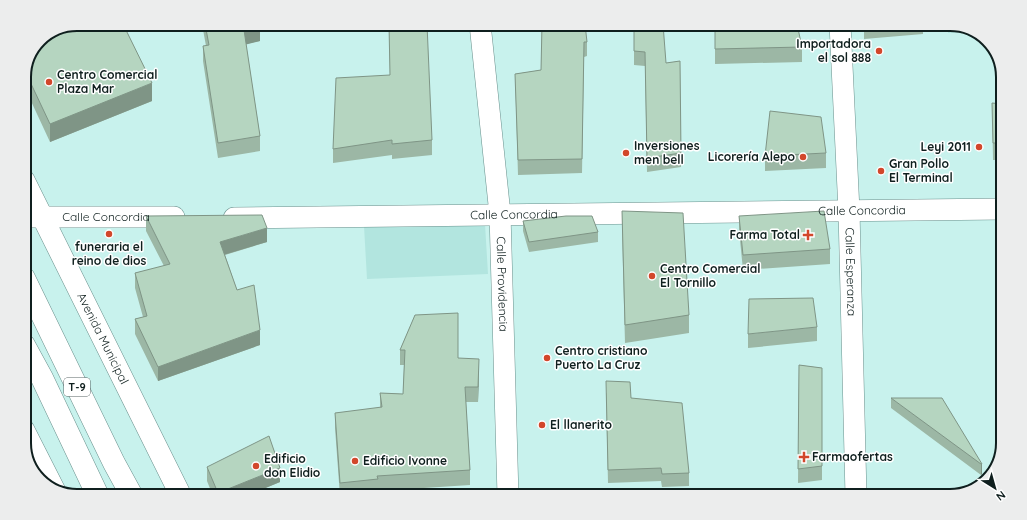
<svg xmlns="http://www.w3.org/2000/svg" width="1027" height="520" viewBox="0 0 1027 520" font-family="Quicksand,sans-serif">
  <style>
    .built { fill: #b2e5df }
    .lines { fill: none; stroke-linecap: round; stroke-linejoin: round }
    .minor-casing { stroke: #6a918d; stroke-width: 22 }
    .highway-casing { stroke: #6a918d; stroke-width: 23 }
    .minor { stroke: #fff; stroke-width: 21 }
    .highway { stroke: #fff; stroke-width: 22 }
    .wall { fill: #9cb7a5 }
    .shaded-wall { fill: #7f9586 }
    .building { fill: #b5d5c0; stroke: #7f9586 }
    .poi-dot { fill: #d2472b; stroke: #fff; stroke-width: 1.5 }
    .labels { text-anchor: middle; stroke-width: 3; stroke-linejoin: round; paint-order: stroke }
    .shield { fill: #fff; stroke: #576262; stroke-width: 1 }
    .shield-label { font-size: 11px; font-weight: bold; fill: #0f1f1e }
    .poi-label { font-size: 12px; font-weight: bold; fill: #0f1f1e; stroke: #fff; text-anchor: start }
    .street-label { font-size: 12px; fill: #0f1f1e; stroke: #fff }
    .rim { fill: none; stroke: #0f1f1e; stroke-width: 2 }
  </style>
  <rect width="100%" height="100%" fill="#c8f2ed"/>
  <path class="built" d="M948,24L973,29L976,32L948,33Z
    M485,224L488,274L367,279L364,226Z"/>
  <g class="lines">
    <defs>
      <g id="minor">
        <path id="s1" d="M480,24L500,214L508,496"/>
        <path id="s2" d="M840,24L849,211L856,496"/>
        <path id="s3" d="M24,180L181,496"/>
        <path id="s4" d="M24,217H174"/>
        <path id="s5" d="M234,218L1003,209"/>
        <path d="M24,430L55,491"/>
      </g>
      <path id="highway" d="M24,278L114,463L132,496
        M24,345L42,378L98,496"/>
    </defs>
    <use href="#minor" class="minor-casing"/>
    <use href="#highway" class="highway-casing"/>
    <use href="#minor" class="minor"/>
    <use href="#highway" class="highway"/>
  </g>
  <path class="wall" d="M202,24H260V41L246,44L260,136V151L218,158L203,61V46H206Z
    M389,24L432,140V155L392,159V155L333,163V149L390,75Z
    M542,24L587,42V56L584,57L582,173L518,175L515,74L541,70Z
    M634,24L666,63L680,61L681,167L647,172L645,66L634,65Z
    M715,24L802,47V62L715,64Z
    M864,24H923V34L864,39Z
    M40,39L152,101L50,142L24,86V74Z
    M992,103L1003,104V160H993Z
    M826,153V168L765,171V156Z
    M622,211L689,315V333L625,343L622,229Z
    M146,216L267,242L225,255L237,290L260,345L158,381L135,334V319L143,317L135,288V273L164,266L146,231Z
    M739,216L830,249V264L743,270L739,230Z
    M523,221L598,232V242L529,252L523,231Z
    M415,315L458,358L479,374L478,402H466L470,470V485L378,491V494L359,496H340L335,428V413L380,408V393L403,394L404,365H400V350Z
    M817,327V341L748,348V334Z
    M799,365L822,368V480L798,483Z
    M606,393L631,398L689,473V486L662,487L661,481L608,483Z
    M891,398L982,464V474L981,475L891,408Z
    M207,467L280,482L246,496H213L207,481Z"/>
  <path class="shaded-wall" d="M260,26V41L244,45V30Z
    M152,83V101L50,142V124Z
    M267,228V242L220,256V242Z
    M260,330V345L158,381V367Z
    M479,359V374L478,402V387Z
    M981,464H982V474L981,475Z
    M280,468V482L246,496H218V493Z"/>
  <path class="building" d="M77,24H123L152,83L50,124L25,71L40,39Z
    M205,24H260V26L244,30L260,136L218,143L203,46L209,45Z
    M389,24H427L432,140L392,144V140L333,149L336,78L390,75Z
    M542,24H585L587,42H584L582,159L518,160L515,74L541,70Z
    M634,24H663L666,63L680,61L681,153L647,158L645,52L634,51Z
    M715,24H797L802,47L715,49Z
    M992,103L1003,104V143H993Z
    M770,111L821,117L826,153L765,156Z
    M622,211L683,213L689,315L625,325Z
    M824,211L830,249L743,255L739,216Z
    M262,215L267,228L220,242L237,290L254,285L260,330L158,367L135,319L147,316L135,273L170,264L146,216Z
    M566,216H592L598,232L529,242L523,221Z
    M813,298L817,327L748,334L749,299Z
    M458,313V358L479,359L478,387H465L470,470L377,476L378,479L340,483L335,413L382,407L380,393L403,394L405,350H400L415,315Z
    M799,365L822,368V466L798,469Z
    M606,381L630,382L631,398L682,403L689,473L662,474L661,468L608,470Z
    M891,398H942L982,464H981Z
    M269,436L280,468L218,493L207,467Z"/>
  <g class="poi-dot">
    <circle cx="879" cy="51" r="4"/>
    <circle cx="49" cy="82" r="4"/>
    <circle cx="979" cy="147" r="4"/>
    <circle cx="626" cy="153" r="4"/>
    <circle cx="803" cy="157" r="4"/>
    <circle cx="881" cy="171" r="4"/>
    <circle cx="109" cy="234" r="4"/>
    <path d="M806 229h4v4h4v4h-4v4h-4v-4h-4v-4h4z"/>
    <circle cx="652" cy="276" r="4"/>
    <circle cx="547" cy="358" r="4"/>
    <circle cx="542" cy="425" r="4"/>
    <path d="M802 451h4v4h4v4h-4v4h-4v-4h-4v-4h4z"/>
    <circle cx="355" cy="461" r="4"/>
    <circle cx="256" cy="466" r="4"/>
  </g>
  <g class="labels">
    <rect class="shield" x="64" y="378" width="26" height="18" rx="3"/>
    <g class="shield-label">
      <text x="77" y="391">T-9</text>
    </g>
    <g class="poi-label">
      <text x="871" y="48" text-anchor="end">Importadora<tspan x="871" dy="14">el sol 888</tspan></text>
      <text x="57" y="79">Centro Comercial<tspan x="57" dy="14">Plaza Mar</tspan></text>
      <text x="634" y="150">Inversiones<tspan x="634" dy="14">men bell</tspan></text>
      <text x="971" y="151" text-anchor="end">Leyi 2011</text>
      <text x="795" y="161" text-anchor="end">Licorería Alepo</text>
      <text x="889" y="168">Gran Pollo<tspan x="889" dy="14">El Terminal</tspan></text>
      <text x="800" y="239" text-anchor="end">Farma Total</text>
      <text x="109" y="251" text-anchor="middle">funeraria el<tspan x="109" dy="14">reino de dios</tspan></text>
      <text x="660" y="273">Centro Comercial<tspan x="660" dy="14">El Tornillo</tspan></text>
      <text x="555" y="355">Centro cristiano<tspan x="555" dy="14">Puerto La Cruz</tspan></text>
      <text x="550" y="429">El llanerito</text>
      <text x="812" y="461">Farmaofertas</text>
      <text x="264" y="463">Edificio<tspan x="264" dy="14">don Elidio</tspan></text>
      <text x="363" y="465">Edificio Ivonne</text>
    </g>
    <g class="street-label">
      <text dy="4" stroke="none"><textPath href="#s5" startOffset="628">Calle Concordia</textPath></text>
      <text dy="4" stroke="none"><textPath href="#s5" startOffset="280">Calle Concordia</textPath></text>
      <text dy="4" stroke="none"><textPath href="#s4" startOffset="82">Calle Concordia</textPath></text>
      <text dy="4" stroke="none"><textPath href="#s2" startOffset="248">Calle Esperanza</textPath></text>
      <text dy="4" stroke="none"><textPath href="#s1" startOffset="261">Calle Providencia</textPath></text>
      <text dy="4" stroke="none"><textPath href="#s3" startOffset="177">Avenida Municipal</textPath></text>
    </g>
  </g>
  <path d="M0 0H1027V520H0ZM77 31H950A46 46 0 0 1 996 77V443A46 46 0 0 1 950 489H77A46 46 0 0 1 31 443V77A46 46 0 0 1 77 31Z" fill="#eceded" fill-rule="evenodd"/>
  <path class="rim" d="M77 31H950A46 46 0 0 1 996 77V443A46 46 0 0 1 950 489H77A46 46 0 0 1 31 443V77A46 46 0 0 1 77 31Z"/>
  <g transform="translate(995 488) rotate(143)" stroke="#ffffff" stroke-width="3" paint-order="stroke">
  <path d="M0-3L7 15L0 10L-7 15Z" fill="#0f1f1e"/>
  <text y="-6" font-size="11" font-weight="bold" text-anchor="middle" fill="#0f1f1e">N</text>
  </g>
</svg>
